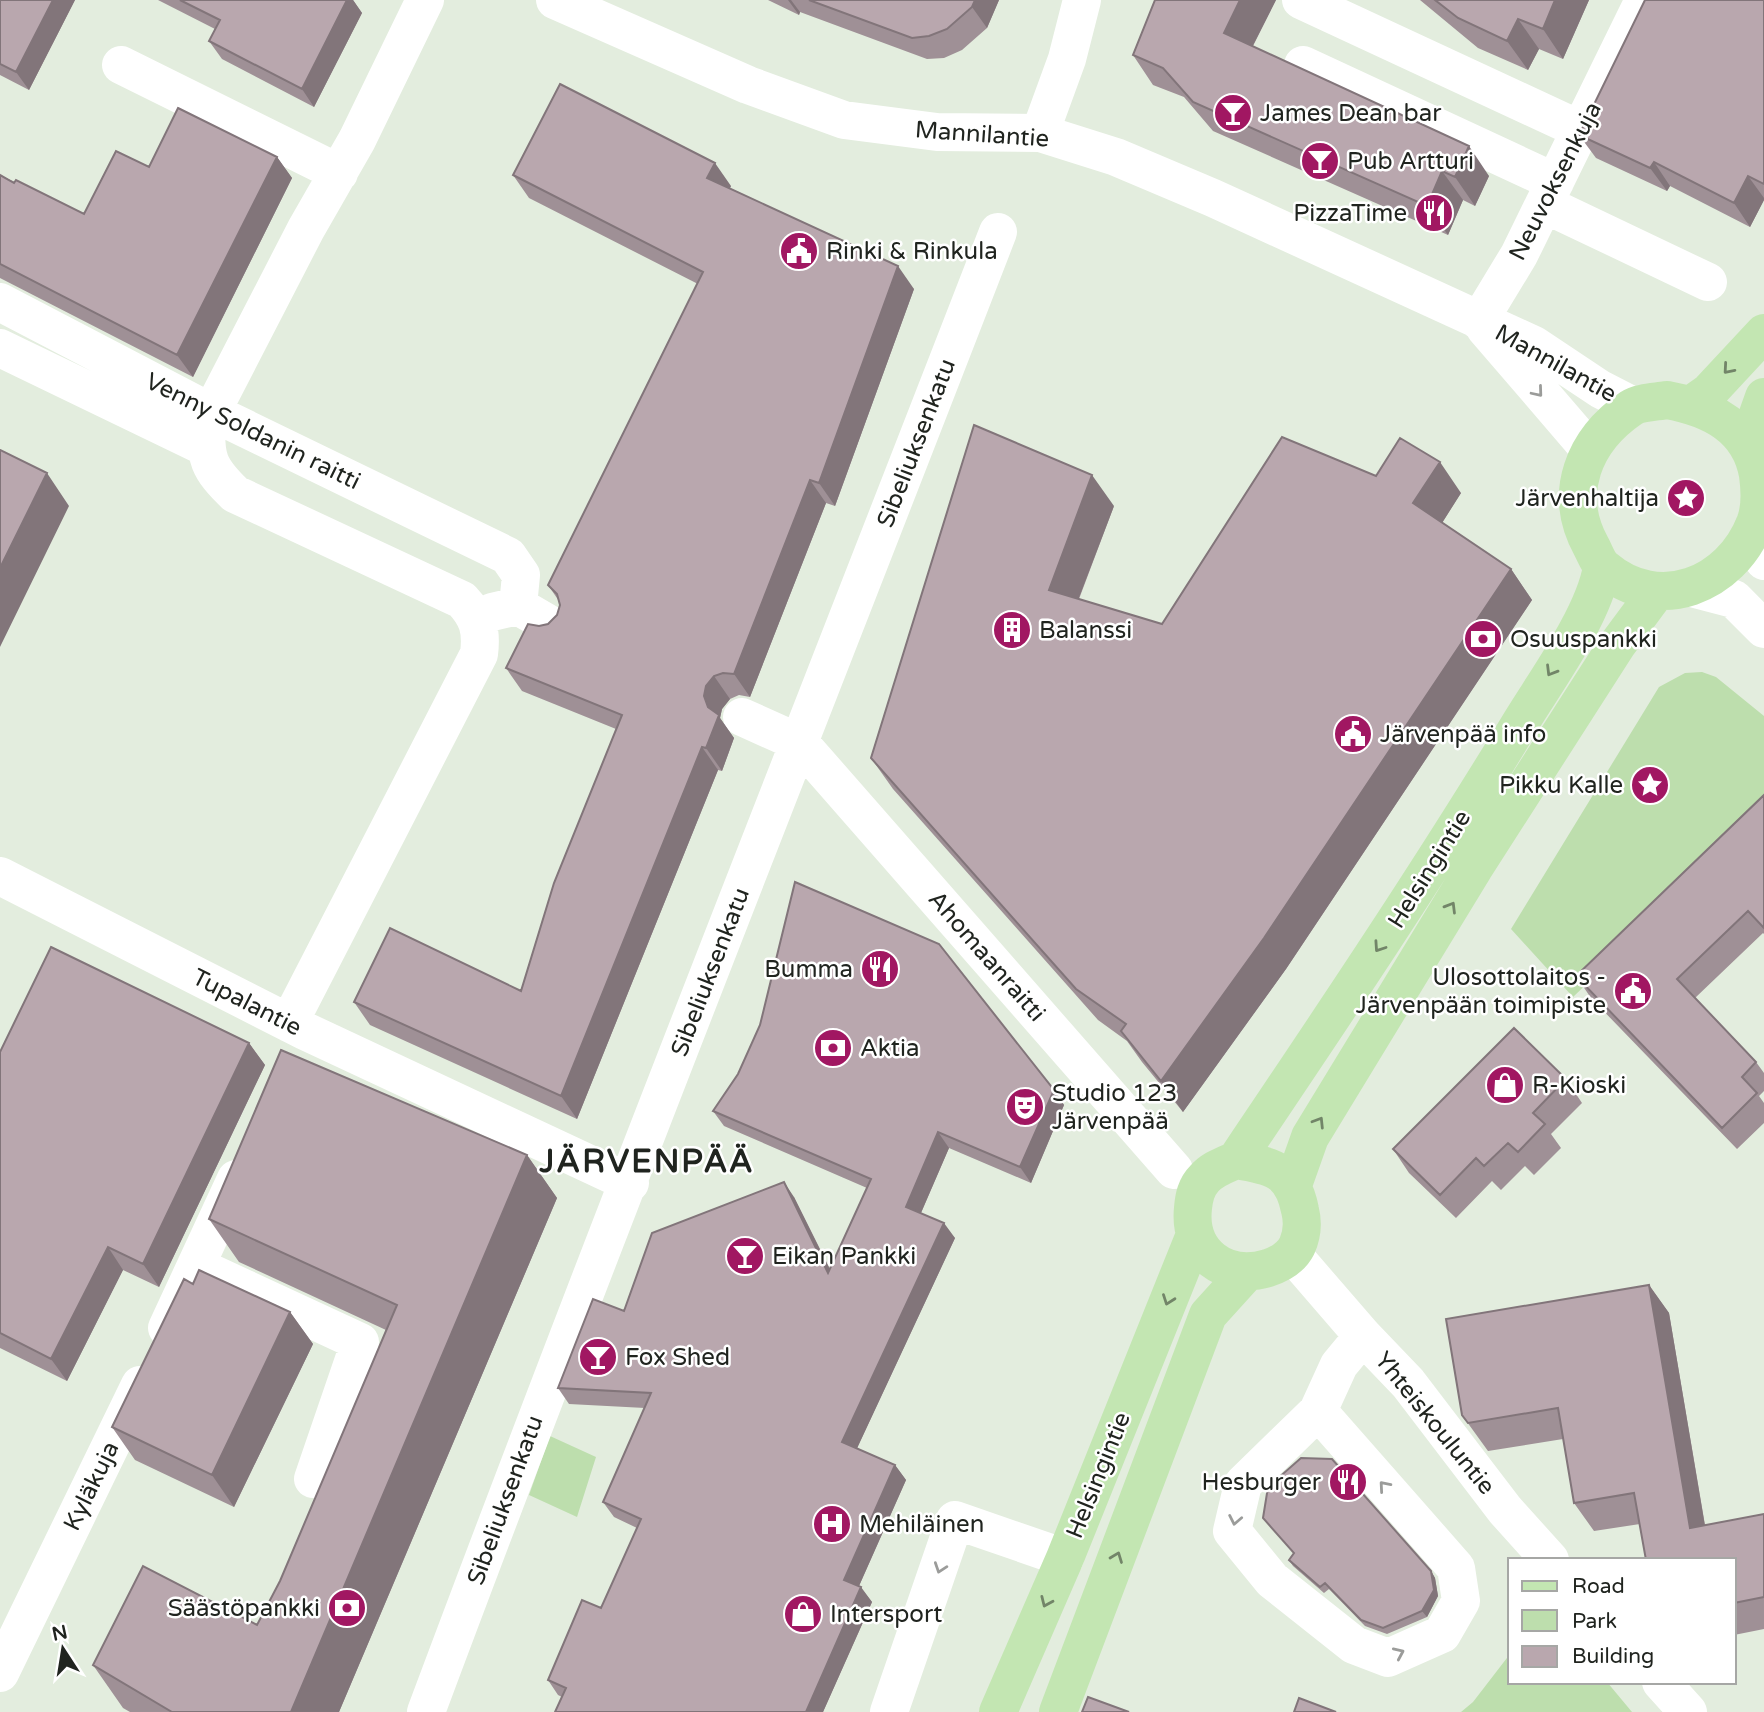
<svg xmlns="http://www.w3.org/2000/svg" width="1764" height="1712" viewBox="0 0 1764 1712" font-family="'Varela Round',sans-serif">
  <style>
    .green { fill: #bddead }
    .lines { fill: none; stroke-linecap: round; stroke-linejoin: round }
    .minor { stroke: #fff; stroke-width: 38 }
    .major { stroke: #c3e6b2; stroke-width: 38 }
    .wall { fill: #9f9096 }
    .shaded-wall { fill: #82757a }
    .building { fill: #b9a7ae; stroke: #82757a; stroke-width: 2 }
    .oneway { stroke: #728568 }
    .oneway2 { stroke: #9b9c9a }
    .labels { text-anchor: middle; stroke-width: 5; stroke-linejoin: round; paint-order: stroke }
    .poi-label { font-size: 24px; fill: #20241f; stroke: #fff; text-anchor: start }
    .street-label { font-size: 24px; fill: #20241f; stroke: #fff }
    .district-label { font-size: 32px; font-weight: bold; letter-spacing: 2px; fill: #20241f; stroke: #fff }
  </style>
  <rect width="100%" height="100%" fill="#e3edde"/>
  <path class="green" d="M1702,672L1716,677L1764,716V809L1734,843L1573,997L1511,929L1659,687L1685,673Z
    M550,1436L596,1457L577,1517L529,1495Z
    M1510,1654V1682H1607L1632,1712H1461L1473,1702Z"/>
  <g class="lines">
    <path class="minor" d="M555,0L748,85L844,120L937,132L1040,133L1116,157L1213,198L1534,345L1600,389L1633,406
      M1301,0L1581,130
      M121,65L339,173
      M1303,65L1555,182
      M1040,133L1067,59L1082,0
      M1544,204L1708,282
      M0,302L203,408L508,556L521,575L518,606
      M1479,321L1519,255L1644,0
      M1485,328L1589,449
      M0,348L205,447
      M1756,521L1764,561
      M1692,588L1734,599L1764,629
      M492,612L518,606L554,627
      M742,717L800,743L1174,1170
      M0,876L305,1031L630,1183
      M289,1023L479,654C482,630 478,617 462,600L235,494C209,469 204,458 207,421L306,229L357,140L425,0
      M1293,1255L1363,1336L1408,1383L1505,1510L1550,1560
      M196,1266L360,1342L313,1479
      M167,1328L236,1179
      M1318,1411L1456,1568L1461,1601L1442,1634L1388,1658L1354,1645L1272,1580L1232,1531L1243,1484L1318,1411L1339,1365L1363,1336
      M0,1673L140,1385
      M1661,1682L1688,1712
      M426,1712C611,1217 807,725 998,232
      M889,1712L955,1520L1065,1558"/>
    <path class="major" d="M1667,400C1711,408 1750,427 1758,475C1760,490 1761,508 1755,523C1731,585 1659,615 1604,568C1598,563 1595,553 1591,546C1562,493 1584,440 1631,408C1640,402 1657,402 1667,400Z
      M1692,404L1709,392L1764,333
      M1748,442L1764,397
      M1236,1160C1333,1016 1429,873 1519,725C1545,682 1594,616 1602,567
      M1236,1160C1273,1166 1292,1170 1300,1210C1303,1222 1302,1235 1297,1246C1291,1258 1280,1264 1268,1268C1225,1281 1188,1253 1193,1208C1194,1197 1196,1187 1204,1179C1212,1169 1225,1165 1236,1160Z
      M1293,1185L1310,1137L1474,868L1617,645L1657,591
      M998,1712L1065,1558L1194,1237
      M1058,1712L1208,1315L1247,1272"/>
  </g>
  <path class="wall" d="M0,0H75L29,90L0,75Z
    M158,0H353L362,13L314,107L222,59L209,41L215,29Z
    M768,0H999L987,28L962,50L944,58L927,59L800,12L799,15Z
    M1155,0H1276L1253,46L1489,176L1475,206L1463,200L1448,235L1213,131L1184,97L1153,85L1133,55Z
    M1420,0H1589L1563,59L1539,49L1528,70L1478,48Z
    M1764,0V200L1750,227L1670,186L1667,191L1596,158L1579,135Z
    M277,157L292,178L193,377L0,278V175L84,214L149,167Z
    M513,175L731,186L730,188L914,289L835,506L826,503L750,697L739,695L730,699L722,709L720,718L734,738L722,771L718,770L577,1119L370,1025L354,1002L521,991L616,729L522,691L506,668L539,626L548,624L557,615L560,605L559,601L548,585L698,284L529,198Z
    M1376,476L1461,493L1442,523L1511,569L1532,600L1286,969L1183,1112L1142,1062L1127,1041L1098,1020L893,789L871,758L1114,506L1079,599L1162,624Z
    M1764,795V934L1763,933L1695,998L1756,1062L1764,1073V1091L1759,1096L1764,1103V1123L1737,1149L1591,998L1576,976Z
    M249,1043L265,1065L159,1287L123,1270L67,1381L0,1348V1052Z
    M1566,1079L1582,1103L1551,1134L1561,1148L1534,1175L1525,1166L1501,1190L1492,1181L1456,1218L1409,1173L1393,1149Z
    M1054,1090L1064,1105L1031,1183L949,1148L921,1213L955,1238L857,1448L895,1465L906,1480L859,1586L872,1602L823,1712H555L562,1697L558,1695L548,1680L601,1608L637,1528L614,1517L603,1502L645,1408L569,1404L558,1388L624,1311L794,1197L830,1269L867,1188L724,1126L713,1111Z
    M527,1155L557,1198L339,1712H130L123,1708L93,1665L257,1625L280,1581L386,1330L239,1262L209,1219Z
    M1649,1285L1669,1313L1705,1525L1764,1514V1629L1734,1635V1560L1640,1524L1594,1531L1574,1503L1563,1439L1488,1451L1462,1415Z
    M290,1312L313,1344L234,1507L135,1460L112,1427Z
    M1263,1518L1431,1571L1435,1578L1438,1596L1427,1617L1387,1634L1365,1626L1329,1589L1324,1593L1293,1566L1289,1560L1294,1553Z"/>
  <path class="shaded-wall" d="M53,0H75L29,90L16,72Z
    M347,0H353L362,13L314,107L302,89Z
    M788,0H791L800,12L799,15Z
    M975,0H999L987,28L972,7Z
    M1240,0H1276L1244,63L1224,33Z
    M1555,0H1589L1563,59L1543,29Z
    M1518,19L1539,49L1528,70L1507,41Z
    M1469,146L1489,176L1475,206L1455,177Z
    M277,157L292,178L193,377L177,355Z
    M1654,162L1670,186L1667,191L1650,168Z
    M715,163L731,186L723,200L707,178Z
    M1442,171L1463,200L1448,235L1427,206Z
    M1748,176L1764,198V200L1750,227L1734,203Z
    M898,266L914,289L835,506L819,483Z
    M1440,462L1461,493L1435,534L1413,503Z
    M47,473L69,506L0,647V568Z
    M1092,475L1114,506L1070,621L1049,590Z
    M810,480L826,503L750,697L734,674Z
    M1511,569L1532,600L1286,969L1183,1112L1161,1081Z
    M714,676L730,699L722,709L720,718L734,738L722,771L706,748L708,707L704,696L706,686Z
    M702,747L718,770L577,1119L561,1096Z
    M249,1043L265,1065L159,1287L143,1264Z
    M1054,1090L1064,1105L1031,1183L1020,1167Z
    M938,1132L949,1148L917,1222L906,1207Z
    M527,1155L557,1198L339,1712H291Z
    M784,1182L794,1197L839,1288L828,1273Z
    M944,1223L955,1238L853,1457L842,1442Z
    M108,1247L123,1270L67,1381L51,1359Z
    M1649,1285L1669,1313L1710,1556L1690,1528Z
    M290,1312L313,1344L234,1507L212,1475Z
    M895,1465L906,1480L855,1595L844,1580Z
    M1431,1571L1435,1578L1438,1596L1427,1617L1422,1611Z
    M861,1587L872,1602L823,1712H806Z"/>
  <path class="building" d="M0,0H53L16,72L0,64Z
    M180,0H347L302,89L209,41L220,20Z
    M809,0H975L972,7L947,29L929,36L912,38Z
    M1155,0H1240L1224,33L1469,146L1455,177L1442,171L1427,206L1193,102L1163,68L1133,55Z
    M1435,0H1555L1543,29L1518,19L1507,41L1458,18Z
    M1645,0H1764V184L1748,176L1734,203L1654,162L1650,168L1579,135Z
    M560,84L715,163L707,178L898,266L819,483L810,480L734,674L723,673L714,676L706,686L704,696L708,707L719,715L706,748L702,747L561,1096L354,1002L390,928L521,991L554,883L622,715L506,668L528,624L539,626L548,624L557,615L560,605L557,594L548,585L703,272L513,175Z
    M178,108L277,157L177,355L0,264V175L14,183L16,180L84,214L116,151L149,167Z
    M974,425L1092,475L1049,590L1162,624L1282,437L1376,476L1400,438L1440,462L1413,503L1511,569L1264,938L1161,1081L1121,1031L1126,1024L1076,989L871,758Z
    M0,450L47,473L0,568Z
    M1764,795V928L1748,911L1677,979L1756,1062L1742,1077L1757,1093L1722,1128L1576,976Z
    M795,882L939,944L1054,1090L1020,1167L938,1132L906,1207L944,1223L842,1442L895,1465L844,1580L861,1587L806,1712H555L566,1688L548,1680L582,1600L601,1608L641,1519L603,1502L651,1393L558,1388L593,1299L624,1311L652,1233L784,1182L828,1273L871,1179L713,1111L738,1074L760,1025Z
    M51,947L249,1043L143,1264L108,1247L51,1359L0,1333V1052Z
    M1514,1028L1566,1079L1533,1113L1545,1124L1518,1152L1508,1143L1484,1166L1476,1158L1440,1195L1393,1149Z
    M281,1050L527,1155L291,1712H172L93,1665L143,1566L257,1625L280,1581L397,1305L209,1219Z
    M199,1270L290,1312L212,1475L112,1427L184,1279L193,1284Z
    M1649,1285L1690,1528L1764,1514V1597L1734,1603V1560H1646L1634,1493L1574,1503L1558,1408L1468,1423L1462,1415L1446,1319Z
    M1301,1458L1332,1459L1431,1571L1434,1590L1422,1611L1383,1628L1361,1620L1325,1583L1320,1587L1289,1560L1294,1553L1263,1518L1268,1487Z
    M1088,1697L1129,1712H1082Z
    M1299,1698L1336,1712H1294Z"/>
  <defs><path id="oneway-chevron" d="M-2-3.5L2.5 0L-2 3.5" fill="none" stroke-width="1.6" stroke-linecap="round" stroke-linejoin="round" transform="scale(1.75)"/></defs>
  <g class="oneway">
    <use href="#oneway-chevron" transform="translate(1728 369) rotate(131)"/>
    <use href="#oneway-chevron" transform="translate(1551 671) rotate(121)"/>
    <use href="#oneway-chevron" transform="translate(1451 907) rotate(-59)"/>
    <use href="#oneway-chevron" transform="translate(1379 947) rotate(124)"/>
    <use href="#oneway-chevron" transform="translate(1319 1122) rotate(-58)"/>
    <use href="#oneway-chevron" transform="translate(1168 1300) rotate(110)"/>
    <use href="#oneway-chevron" transform="translate(1117 1557) rotate(-69)"/>
    <use href="#oneway-chevron" transform="translate(1046 1602) rotate(114)"/>
  </g>
  <g class="oneway2">
    <use href="#oneway-chevron" transform="translate(1538 392) rotate(50)"/>
    <use href="#oneway-chevron" transform="translate(1384 1486) rotate(-131)"/>
    <use href="#oneway-chevron" transform="translate(1235 1520) rotate(101)"/>
    <use href="#oneway-chevron" transform="translate(940 1568) rotate(109)"/>
    <use href="#oneway-chevron" transform="translate(1399 1653) rotate(-24)"/>
  </g>
  <defs>
    <symbol id="bar-disc" viewBox="-11 -11 22 22"><circle r="9.5" fill="#a11762" stroke="#fff"/><path d="M-6-5H6L.8 .8V4.5H3.5V6h-7V4.5H-.8V.8Z" fill="#fff"/></symbol>
    <symbol id="restaurant-disc" viewBox="-11 -11 22 22"><circle r="9.5" fill="#a11762" stroke="#fff"/><path d="M-5-6h1v4h1v-4h1v4h1v-4h1v5L-1.5 .5V6h-2V.5L-5-1ZM5-6V6H3V1.5H1.5Q1.5-4 5-6Z" fill="#fff"/></symbol>
    <symbol id="civic-disc" viewBox="-11 -11 22 22"><circle r="9.5" fill="#a11762" stroke="#fff"/><path d="M-.6-6.5H3V-4.5H.6V-3L4-1V1h2V6H-6V1h2V-1L-.6-3ZM-1.2 2.5V6h2.4V2.5Z" fill="#fff"/></symbol>
    <symbol id="sight-disc" viewBox="-11 -11 22 22"><circle r="9.5" fill="#a11762" stroke="#fff"/><path d="M0-6L1.8-2.2L6-1.7L2.9 1.2L3.7 5.4L0 3.3L-3.7 5.4L-2.9 1.2L-6-1.7L-1.8-2.2Z" fill="#fff"/></symbol>
    <symbol id="building-disc" viewBox="-11 -11 22 22"><circle r="9.5" fill="#a11762" stroke="#fff"/><path d="M-4-6H4V6H1V3H-1V6H-4ZM-2.5-4.3h1.7v1.8h-1.7ZM.8-4.3h1.7v1.8H.8ZM-2.5-1h1.7V.8h-1.7ZM.8-1h1.7V.8H.8Z" fill="#fff"/></symbol>
    <symbol id="bank-disc" viewBox="-11 -11 22 22"><circle r="9.5" fill="#a11762" stroke="#fff"/><path d="M-6-4H6V4H-6ZM0-2.3a2.3 2.3 0 1 0 0 4.6a2.3 2.3 0 1 0 0-4.6Z" fill="#fff"/></symbol>
    <symbol id="shop-disc" viewBox="-11 -11 22 22"><circle r="9.5" fill="#a11762" stroke="#fff"/><path d="M-5-2.5h2.3a2.7 3.5 0 0 1 5.4 0H5L5.5 6h-11ZM-1.5-2.5h3a1.5 2.3 0 0 0-3 0Z" fill="#fff"/></symbol>
    <symbol id="theatre-disc" viewBox="-11 -11 22 22"><circle r="9.5" fill="#a11762" stroke="#fff"/><path d="M-5-5.5Q0-4 5-5.5V0Q5 5 0 6Q-5 5-5 0ZM-3.3-2.5H-1v1.5H-3.3ZM1-2.5H3.3v1.5H1ZM-2.8 1Q0 5.5 2.8 1Z" fill="#fff"/></symbol>
    <symbol id="hospital-disc" viewBox="-11 -11 22 22"><circle r="9.5" fill="#a11762" stroke="#fff"/><path d="M-5-5h3v3.5h4V-5h3V5h-3V1.5h-4V5h-3Z" fill="#fff"/></symbol>
  </defs>
  <g fill-rule="evenodd">
    <use href="#bar-disc" x="1211" y="91" width="44" height="44"/>
    <use href="#bar-disc" x="1298" y="139" width="44" height="44"/>
    <use href="#restaurant-disc" x="1412" y="191" width="44" height="44"/>
    <use href="#civic-disc" x="777" y="229" width="44" height="44"/>
    <use href="#sight-disc" x="1664" y="476" width="44" height="44"/>
    <use href="#building-disc" x="990" y="608" width="44" height="44"/>
    <use href="#bank-disc" x="1461" y="617" width="44" height="44"/>
    <use href="#civic-disc" x="1331" y="712" width="44" height="44"/>
    <use href="#sight-disc" x="1628" y="763" width="44" height="44"/>
    <use href="#restaurant-disc" x="858" y="947" width="44" height="44"/>
    <use href="#civic-disc" x="1611" y="969" width="44" height="44"/>
    <use href="#bank-disc" x="811" y="1026" width="44" height="44"/>
    <use href="#shop-disc" x="1483" y="1063" width="44" height="44"/>
    <use href="#theatre-disc" x="1003" y="1085" width="44" height="44"/>
    <use href="#bar-disc" x="723" y="1234" width="44" height="44"/>
    <use href="#bar-disc" x="576" y="1335" width="44" height="44"/>
    <use href="#restaurant-disc" x="1326" y="1460" width="44" height="44"/>
    <use href="#hospital-disc" x="810" y="1502" width="44" height="44"/>
    <use href="#bank-disc" x="325" y="1586" width="44" height="44"/>
    <use href="#shop-disc" x="781" y="1592" width="44" height="44"/>
  </g>
  <g class="labels">
    <g class="poi-label">
      <text x="1260" y="121">James Dean bar</text>
      <text x="1347" y="169">Pub Artturi</text>
      <text x="1407" y="221" text-anchor="end">PizzaTime</text>
      <text x="826" y="259">Rinki &amp; Rinkula</text>
      <text x="1659" y="506" text-anchor="end">Järvenhaltija</text>
      <text x="1039" y="638">Balanssi</text>
      <text x="1510" y="647">Osuuspankki</text>
      <text x="1380" y="742">Järvenpää info</text>
      <text x="1623" y="793" text-anchor="end">Pikku Kalle</text>
      <text x="853" y="977" text-anchor="end">Bumma</text>
      <text x="1606" y="985" text-anchor="end">Ulosottolaitos -<tspan x="1606" dy="28">Järvenpään toimipiste</tspan></text>
      <text x="860" y="1056">Aktia</text>
      <text x="1532" y="1093">R-Kioski</text>
      <text x="1052" y="1101">Studio 123<tspan x="1052" dy="28">Järvenpää</tspan></text>
      <text x="772" y="1264">Eikan Pankki</text>
      <text x="625" y="1365">Fox Shed</text>
      <text x="1321" y="1490" text-anchor="end">Hesburger</text>
      <text x="859" y="1532">Mehiläinen</text>
      <text x="320" y="1616" text-anchor="end">Säästöpankki</text>
      <text x="830" y="1622">Intersport</text>
    </g>
    <g class="street-label">
      <text transform="translate(982 134) rotate(4)" y="8">Mannilantie</text>
      <text transform="translate(1555 181) rotate(-63)" y="8">Neuvoksenkuja</text>
      <text transform="translate(1556 363) rotate(29)" y="8">Mannilantie</text>
      <text transform="translate(253 431) rotate(26)" y="8">Venny Soldanin raitti</text>
      <text transform="translate(916 443) rotate(-69)" y="8">Sibeliuksenkatu</text>
      <text transform="translate(1429 869) rotate(-58)" y="8">Helsingintie</text>
      <text transform="translate(987 956) rotate(49)" y="8">Ahomaanraitti</text>
      <text transform="translate(710 972) rotate(-69)" y="8">Sibeliuksenkatu</text>
      <text transform="translate(247 1002) rotate(27)" y="8">Tupalantie</text>
      <text transform="translate(1435 1423) rotate(51)" y="8">Yhteiskouluntie</text>
      <text transform="translate(1098 1475) rotate(-68)" y="8">Helsingintie</text>
      <text transform="translate(91 1486) rotate(-64)" y="8">Kyläkuja</text>
      <text transform="translate(505 1500) rotate(-70)" y="8">Sibeliuksenkatu</text>
    </g>
    <g class="district-label">
      <text x="647" y="1172">JÄRVENPÄÄ</text>
    </g>
  </g>
  <rect x="1508" y="1558" width="228" height="126" fill="#ffffff" stroke="#a6a7a5" stroke-width="2"/>
  <rect x="1522" y="1581" width="35" height="10" fill="#c3e6b2" stroke="#a6a7a5" stroke-width="2"/>
  <text x="1572" y="1593" font-size="21" fill="#20241f">Road</text>
  <rect x="1522" y="1610" width="35" height="21" fill="#bddead" stroke="#a6a7a5" stroke-width="2"/>
  <text x="1572" y="1628" font-size="21" fill="#20241f">Park</text>
  <rect x="1522" y="1646" width="35" height="21" fill="#b9a7ae" stroke="#a6a7a5" stroke-width="2"/>
  <text x="1572" y="1663" font-size="21" fill="#20241f">Building</text>
  <g transform="translate(63 1649) rotate(348)" stroke="#ffffff" stroke-width="5" paint-order="stroke">
  <path d="M0-5L12 26L0 18L-12 26Z" fill="#20241f"/>
  <text y="-10" font-size="19" font-weight="bold" text-anchor="middle" fill="#20241f">N</text>
  </g>
</svg>
